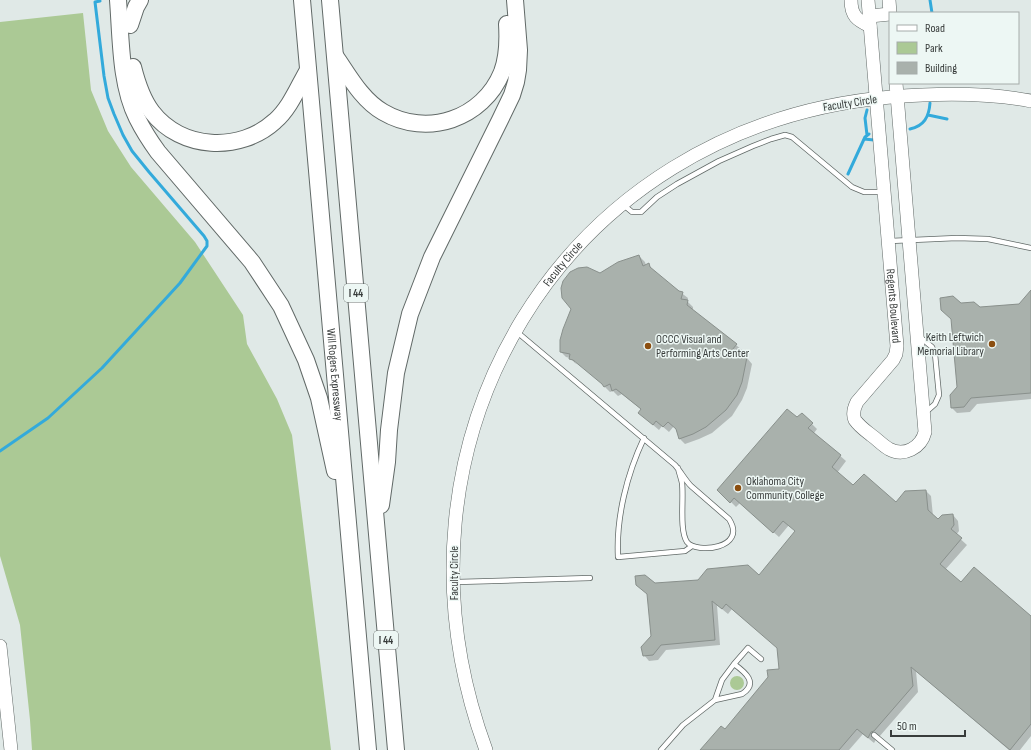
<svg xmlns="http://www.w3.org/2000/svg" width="1031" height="750" viewBox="0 0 1031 750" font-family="'Sofia Sans Condensed',sans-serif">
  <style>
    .green { fill: #abc995 }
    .shadow { fill: #0003 }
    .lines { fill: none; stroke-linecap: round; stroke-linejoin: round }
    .stream { stroke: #33aadb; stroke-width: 3 }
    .building { fill: #a9b1ac; stroke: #89908c }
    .lane-casing { stroke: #616967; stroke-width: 6 }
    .secondary-casing { stroke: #616967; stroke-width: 14 }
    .highway-casing { stroke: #616967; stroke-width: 18 }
    .lane { stroke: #fff; stroke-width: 4.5 }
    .secondary { stroke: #fff; stroke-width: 13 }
    .highway { stroke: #fff; stroke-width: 16 }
    .poi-dot { fill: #8b4e10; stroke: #edf7f4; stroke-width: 1.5 }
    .labels { text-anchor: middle; stroke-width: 3; stroke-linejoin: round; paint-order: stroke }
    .shield { fill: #edf7f4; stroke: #6e7472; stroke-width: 1 }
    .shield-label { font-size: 11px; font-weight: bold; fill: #383c3b }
    .street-label { font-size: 12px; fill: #383c3b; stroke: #edf7f4 }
    .poi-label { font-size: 12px; fill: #383c3b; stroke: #edf7f4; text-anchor: start }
  </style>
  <rect width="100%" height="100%" fill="#e0e9e7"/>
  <path class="green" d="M83,13L91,90L108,131L131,167L195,242L243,315L247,344L277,399L292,435L331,750H32L30,720L20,625L0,556V22Z
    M730 683a7 7 0 1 1 14 0a7 7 0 1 1-14 0Z"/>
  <path class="shadow" d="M639,256L645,262L646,266L649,265L655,273L688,298L687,301L693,307V310L742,350L736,358H747L752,364L747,388L742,400L732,416L712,433L699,439L685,444L679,438L678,430L674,426L669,432L662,426L659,430L639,413L642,410L622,394L618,396L613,391L610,392L605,387L606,386L575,360V363L577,364H576L570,358L566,357L561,352L600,274Z
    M1031,291V399L977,404L970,412L957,413L952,408L958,388L961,304L980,308L1020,304Z
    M797,419L812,424L817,429L814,433L846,461L837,473L853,486L896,503L926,491L931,496L933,516L938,520L953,515L958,521L959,531L956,535L967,545L945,570L961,583L1031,617V736L1020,750H1009L916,671L918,692L879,737L877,738L874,743L863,734L849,750H701L725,730L780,670L778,648L732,609L728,614L717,605L720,645L666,650L658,660L649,661L644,655L652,637L655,584L759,576L796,531L789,525L779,537L740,503L736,507L719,490Z"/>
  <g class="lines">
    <path class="stream" d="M930,0L932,13
      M928,115L947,119
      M910,129C924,126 929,117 930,103
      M867,135L865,118L867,110
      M864,139L874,140
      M848,174L865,137L869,134
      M0,451L48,418L102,368L180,283L207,246V241L204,236L149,172L132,151L123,135L114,114L108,98L104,76L95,2L100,1"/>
  </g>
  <path class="building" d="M639,255L643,266L649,263L650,267L679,291L683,292L681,299L688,300L687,305L737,344L727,356L747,357L742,382L737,395L726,410L706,427L693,434L679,439L676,429L668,422L663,427L656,421L653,425L638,413L641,409L616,389L612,391L610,384L604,387L602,384L573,360L569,359L570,354L560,352V340L563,329L571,309L562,298L561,288L563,281L570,272L578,268L587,267L600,273L618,262Z
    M1031,290V393L971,398L964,407L951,408L950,395L957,387L951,319L941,310L940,298L953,296L961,303L974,302L980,307L1019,304Z
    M787,409L797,417L802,413L813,423L808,428L841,455L832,467L853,485L864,474L896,502L905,491L926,490L928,510L938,519L942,515L953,514L954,525L951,529L962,538L940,564L961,582L974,567L1031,616V724L1010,750L911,667L913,686L874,731L871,732L868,738L857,729L839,750H700L721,726L725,729L768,677L767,670L779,669L777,648L726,604L722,609L712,601L715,640L661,645L653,655L643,656L641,647L651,636L647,594L636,585L635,576L645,575L655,583L698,580L707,569L748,565L759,575L795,531L783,521L773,533L734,498L730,503L717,490Z"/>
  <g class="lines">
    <defs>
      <path id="lane" d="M626,207L632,212H641L657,197L677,184L719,161L753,146L771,139L785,135L792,137L852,187L864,192H883
        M890,241L957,238L988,239L1031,248
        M517,332L675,465C681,472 685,480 691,486L729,519C748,549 696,554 687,542C679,530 684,498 682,483C681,478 679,473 678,468
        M920,337L932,347L935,354L939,395L935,404L926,412
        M644,438C627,474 616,517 618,557L685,551L692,546
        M457,582L590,578
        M734,664L748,648L761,659
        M874,735L892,750
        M661,750L683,725L715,700L742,694C759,683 745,672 734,664L722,680L715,700"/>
      <g id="secondary">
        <path d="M851,0C851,16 857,20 870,26"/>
        <path id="s1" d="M868,0L897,346L896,354L893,360L857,402C854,408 852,414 855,420C859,426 866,431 871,435C877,439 882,445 889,449C904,457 921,448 925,432L896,83"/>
        <path d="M889,0L890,13"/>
        <path d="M870,16L890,14"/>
        <path d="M0,646L11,750"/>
        <path id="s2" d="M486,750C373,443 561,126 891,97C938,93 985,92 1031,101"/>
      </g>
      <g id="highway">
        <path d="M118,0C121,38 120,84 137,118C143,130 150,141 158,152L252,262L281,306L306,360L319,398L335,471"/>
        <path id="s3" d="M302,0L368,750"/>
        <path d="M330,0L396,750"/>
        <path d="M130,25L136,7L140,0"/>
        <path d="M336,57C349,76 362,100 383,112C427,138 483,119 502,72C508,56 508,40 507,24"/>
        <path d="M133,67C137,83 142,99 152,112C181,150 240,153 275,121C290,108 298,87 308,70"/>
        <path d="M381,505L387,462L389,430L396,373L410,314L432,257L500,120L512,95L516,82L518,70L519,50L515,0"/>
      </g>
    </defs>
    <use href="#lane" class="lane-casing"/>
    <use href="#secondary" class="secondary-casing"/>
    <use href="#highway" class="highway-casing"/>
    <use href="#lane" class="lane"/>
    <use href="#secondary" class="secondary"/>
    <use href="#highway" class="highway"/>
  </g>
  <g class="poi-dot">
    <circle cx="992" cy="344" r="4"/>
    <circle cx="648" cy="346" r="4"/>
    <circle cx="738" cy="488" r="4"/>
  </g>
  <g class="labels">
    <g class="shield">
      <rect x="344" y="284" width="24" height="18" rx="3"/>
      <rect x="374" y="631" width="24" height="18" rx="3"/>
    </g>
    <g class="shield-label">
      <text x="356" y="297">I 44</text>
      <text x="386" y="644">I 44</text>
    </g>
    <g class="street-label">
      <text transform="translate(850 103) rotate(-9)" y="4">Faculty Circle</text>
      <text dy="4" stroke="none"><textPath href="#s2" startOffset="516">Faculty Circle</textPath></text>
      <text dy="4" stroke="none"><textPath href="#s1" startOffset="307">Regents Boulevard</textPath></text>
      <text dy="4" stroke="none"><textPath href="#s3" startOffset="376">Will Rogers Expressway</textPath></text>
      <text transform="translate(454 573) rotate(-90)" y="4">Faculty Circle</text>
    </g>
    <g class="poi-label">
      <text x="984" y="341" text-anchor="end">Keith Leftwich<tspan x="984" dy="14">Memorial Library</tspan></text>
      <text x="656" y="343">OCCC Visual and<tspan x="656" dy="14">Performing Arts Center</tspan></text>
      <text x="746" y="485">Oklahoma City<tspan x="746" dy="14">Community College</tspan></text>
    </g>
  </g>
  <rect x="889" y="12" width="130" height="72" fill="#edf7f4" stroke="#a5acaa"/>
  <rect x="897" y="25" width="20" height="6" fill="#ffffff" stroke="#a5acaa"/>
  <text x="925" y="32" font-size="12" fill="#383c3b">Road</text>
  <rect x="897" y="42" width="20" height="12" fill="#abc995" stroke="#a5acaa"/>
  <text x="925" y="52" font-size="12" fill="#383c3b">Park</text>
  <rect x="897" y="62" width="20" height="12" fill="#a9b1ac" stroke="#a5acaa"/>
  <text x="925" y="72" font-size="12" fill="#383c3b">Building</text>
  <path d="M891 730v6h74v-6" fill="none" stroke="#383c3b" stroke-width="2"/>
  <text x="897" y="730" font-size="12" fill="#383c3b" stroke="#edf7f4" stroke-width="3" paint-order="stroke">50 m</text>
</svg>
